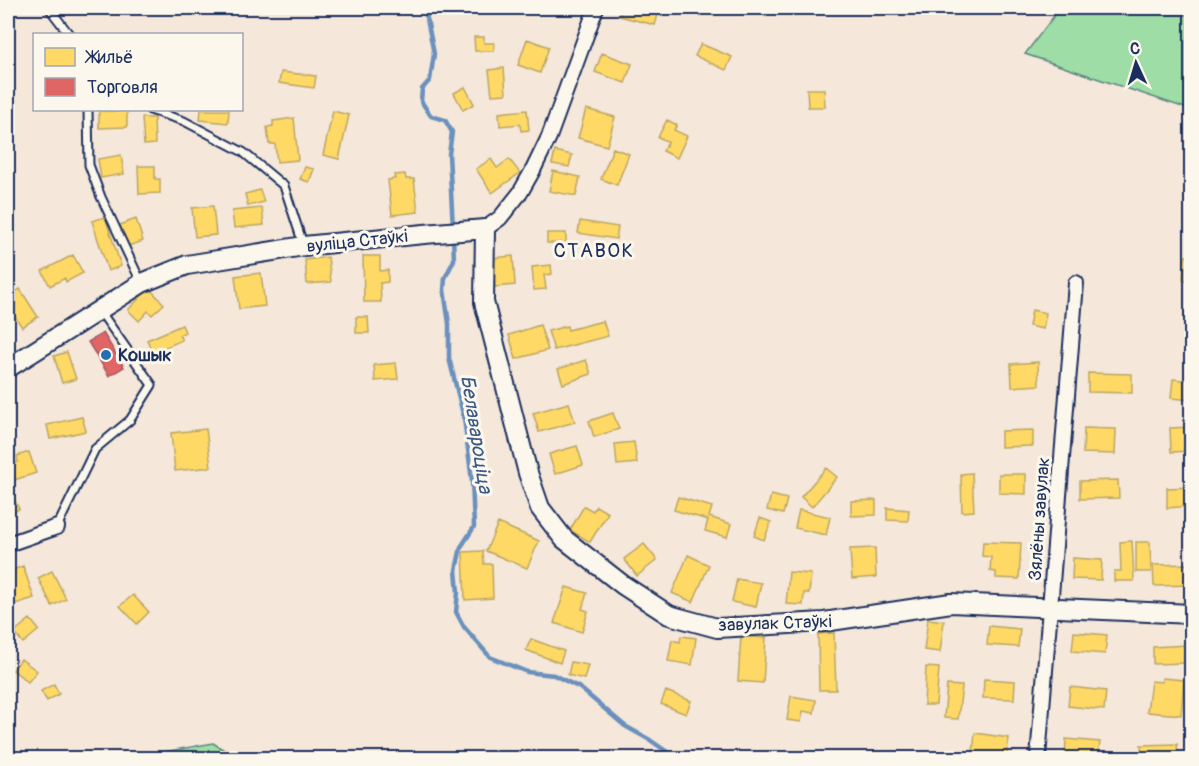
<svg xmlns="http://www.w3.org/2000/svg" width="1199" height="766" viewBox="0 0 1199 766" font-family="Pangolin,sans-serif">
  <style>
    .green { fill: #9edda6; stroke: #5c8682; stroke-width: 1.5 }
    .homes { fill: #ffd966; stroke: #bba664; stroke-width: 1.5 }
    .shops { fill: #e06666; stroke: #a55664; stroke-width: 1.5 }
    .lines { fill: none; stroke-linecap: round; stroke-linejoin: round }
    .stream { stroke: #6b91be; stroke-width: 4.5 }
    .lane-casing { stroke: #1b2f5e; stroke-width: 11 }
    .street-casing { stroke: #1b2f5e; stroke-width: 18 }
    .secondary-casing { stroke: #1b2f5e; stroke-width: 22 }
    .lane { stroke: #fbf7ec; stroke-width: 7 }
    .street { stroke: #fbf7ec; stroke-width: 14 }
    .secondary { stroke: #fbf7ec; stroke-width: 18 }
    .poi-dot { fill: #1f6fb2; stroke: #fbf7ec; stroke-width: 2 }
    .labels { text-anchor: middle; stroke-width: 6; stroke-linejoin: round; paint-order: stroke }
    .street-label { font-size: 18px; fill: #1b2f5e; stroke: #fbf7ec }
    .poi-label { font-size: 18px; font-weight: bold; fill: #1b2f5e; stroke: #fbf7ec; text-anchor: start }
    .neighbourhood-label { font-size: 20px; letter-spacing: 1.5px; fill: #1b2f5e; stroke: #fbf7ec }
    .water-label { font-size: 20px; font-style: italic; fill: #3c5886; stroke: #fbf7ec }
  </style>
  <rect width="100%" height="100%" fill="#f5e7d9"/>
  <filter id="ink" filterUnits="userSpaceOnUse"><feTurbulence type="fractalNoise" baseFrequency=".0167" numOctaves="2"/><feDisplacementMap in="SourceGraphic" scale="12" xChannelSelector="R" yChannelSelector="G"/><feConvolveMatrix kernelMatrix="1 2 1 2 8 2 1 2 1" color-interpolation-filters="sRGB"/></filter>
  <g filter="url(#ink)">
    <path class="green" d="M1060,8H1191V110L1025,54Z
      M213,743L237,758H148L153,754Z"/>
    <path class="homes" d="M622,8H660L655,25L619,16Z
      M474,37H484V43H494V51H475Z
      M527,39L549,47L540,73L518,65Z
      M701,44L732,57L726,70L695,56Z
      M602,53L632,64L625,83L595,72Z
      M504,68L506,94L492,95L489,70Z
      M281,72L316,76L314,88L279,83Z
      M465,87L474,104L463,110L454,93Z
      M807,89H824L825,107H808Z
      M586,109L615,117L607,146L578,138Z
      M201,110H229L228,123L200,120Z
      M527,110L529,130L521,131L520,124L500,126L499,113Z
      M99,111H127V127L99,128Z
      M333,111L349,115L339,159L323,155Z
      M142,118H154L155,144L144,145Z
      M294,118L298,160L277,162L275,144H269L267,127L273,126V121Z
      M667,120L677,125L674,130L687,136L677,158L663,151L668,142L658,137Z
      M613,148L629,154L617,185L601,179Z
      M555,151L572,155L569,167L552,164Z
      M121,155L124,174L101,178L98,159Z
      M491,159L497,168L509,159L520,173L492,193L476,169Z
      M138,166H155V179H160V193L139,194Z
      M305,167L314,169L309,182L300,179Z
      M553,171L580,177L576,196L549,191Z
      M405,174L406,179H414L418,212L392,215L388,180L395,179L394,175Z
      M260,190L264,202L248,206L245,194Z
      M213,206L216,235L195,237L192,208Z
      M262,208L264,225L234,228L232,211Z
      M105,217L121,266L108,271L92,221Z
      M136,219L143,241L128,246L120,225Z
      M580,221L618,227L616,239L578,233Z
      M547,233H566V243H547Z
      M73,255L83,273L66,282L65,278L50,286L42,271Z
      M363,256H380V271L388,270V282L380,283L381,302H364Z
      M513,256L515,285L495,287L492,258Z
      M1185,256H1192V281L1183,280Z
      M328,257L331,282L307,284L305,260Z
      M551,265L552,274L544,275L546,289L534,290L532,267Z
      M261,273L265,306L239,309L235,276Z
      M149,288L164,304L152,315L148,311L139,321L128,310Z
      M20,289L38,317L22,327L12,312L8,315V297Z
      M1032,310L1046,313L1043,329L1029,326Z
      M1185,310H1192V332H1186Z
      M356,317H368L369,333H356Z
      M603,321L608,336L554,350L548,331L567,326L568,330Z
      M182,325L185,332L179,335L182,340L153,353L147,340Z
      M540,325L548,350L516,359L509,335Z
      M67,352L76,379L62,383L54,356Z
      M586,360L591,374L563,384L558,369Z
      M1038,362L1039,385L1012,387L1011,364Z
      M396,363L398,379L375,381L374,365Z
      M1088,373L1132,374V393L1088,392Z
      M1173,379L1192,381V400L1171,398Z
      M569,403L575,422L539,432L533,413Z
      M613,413L619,429L594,437L589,421Z
      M82,417L86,431L50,439L47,425Z
      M1192,427V451L1171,452L1170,428Z
      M1084,428L1116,429L1115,454L1083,453Z
      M206,429L211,467L175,471L171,433Z
      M1033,430V446L1001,447V431Z
      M634,442L637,463L617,465L615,444Z
      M577,446L583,465L555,474L549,454Z
      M29,452L36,473L14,480L9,465L18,462L17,456Z
      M826,468L837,477L812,507L801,497Z
      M972,473L974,511L962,512L961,474Z
      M999,474H1026V494L999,493Z
      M1118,480L1119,498L1080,499V481Z
      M8,486L19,509L8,515Z
      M1192,487V506L1167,508V488Z
      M771,495L787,499L783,514L767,510Z
      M678,497L712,507L709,517L731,524L727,537L705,531L708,520L674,510Z
      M876,500V515L851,516V501Z
      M584,506L593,511L596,506L608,513L590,542L570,530Z
      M887,508L909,510L908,521L887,520Z
      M799,510L830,517L826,535L795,528Z
      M760,518L771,522L764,540L754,536Z
      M498,523L539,541L527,568L486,551Z
      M1132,541L1134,581H1114V571H1121L1120,542Z
      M983,542L1021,543L1019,579L996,578V572L990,571L991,557L982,556Z
      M1136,542H1150L1151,572H1136Z
      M644,544L657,560L637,576L624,559Z
      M875,548L876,577L852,579L850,549Z
      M483,551L484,564H492L493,598L465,600L463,552Z
      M688,555L709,565L693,602L672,593Z
      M1073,558L1102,560L1101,580L1072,579Z
      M1192,564V585L1154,586L1153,565Z
      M23,566L34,598L9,606L8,602V572Z
      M52,571L66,599L52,606L38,578Z
      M789,572L811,574L809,593H804L803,605L786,604Z
      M737,579L761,583L756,607L732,602Z
      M566,587L587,593L582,609L588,611L582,632L554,623Z
      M133,595L149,612L137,624L120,606Z
      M30,619L39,630L23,643L14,632Z
      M928,619L944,621L940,652L924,650Z
      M989,626L1020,629L1018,647L987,645Z
      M1074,632L1107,635L1105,654L1072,651Z
      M834,633L836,690H819L818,634Z
      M681,636L696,638L692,665L668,661L672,640L680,642Z
      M741,636L766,638L763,683L738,681Z
      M531,639L564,651L560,663L526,650Z
      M1187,645V663L1153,664V647Z
      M21,659L37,671L28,682L13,670Z
      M571,662L588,665L584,679L568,675Z
      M926,667L939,668L936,705H924Z
      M1162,678L1184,680L1181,715L1147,712L1151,681L1162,682Z
      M984,679L1015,681L1014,699L983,698Z
      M54,684L59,694L47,701L41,691Z
      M947,685L962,686L958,719L944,718Z
      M1070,687L1106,691L1104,710L1068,706Z
      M666,691L691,701L686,714L661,704Z
      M791,696L816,700L814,713L803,711L801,722L787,720Z
      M975,733L1009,738L1006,757L973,753Z
      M1066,739L1100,742L1098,758H1065Z
      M1177,744L1178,758H1142L1141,745Z"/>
    <path class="shops" d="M103,333L124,367L109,376L88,342Z"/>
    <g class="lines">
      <path class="stream" d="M422,8L426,14L434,54L430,80L422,89L421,101L431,116L445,120L452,132L449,154L453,228
        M453,236L454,260L445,278L444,290L449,324V358L464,418L472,481L474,527L461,547L456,570L458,592L456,612L464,627L490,657L527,672L554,675L580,688L625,726L650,740L676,758"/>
      <defs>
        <path id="lane" d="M49,8L69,34
          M88,110L89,165L101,197L141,282
          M150,110L184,121L243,152L284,186L303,244
          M57,527L95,449L130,420L152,385L100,311"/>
        <path id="street" d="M485,229L500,218L520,193L533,170L549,137L596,8
          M8,544L57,527
          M1038,758L1076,283"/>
        <path id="secondary" d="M8,368L142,283L187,265L304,246L424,234L485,229L484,302L528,473L540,508L564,539L623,585L669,615L717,628L824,622L951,603L1192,614"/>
      </defs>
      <use href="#lane" class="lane-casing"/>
      <use href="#street" class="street-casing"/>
      <use href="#secondary" class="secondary-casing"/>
      <use href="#lane" class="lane"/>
      <use href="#street" class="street"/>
      <use href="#secondary" class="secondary"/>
    </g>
  </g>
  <circle class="poi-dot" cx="106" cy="355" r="6"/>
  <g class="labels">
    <g class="street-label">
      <text transform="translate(357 241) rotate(-6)" y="6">вуліца Стаўкі</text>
      <text transform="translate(1039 519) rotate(-86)" y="6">Зялёны завулак</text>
      <text transform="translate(775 623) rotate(-2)" y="6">завулак Стаўкі</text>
    </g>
    <g class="poi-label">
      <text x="118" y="361">Кошык</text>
    </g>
    <g class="neighbourhood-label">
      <text x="594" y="257">СТАВОК</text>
    </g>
    <g class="water-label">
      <text transform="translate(477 434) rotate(81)" y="7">Белавароціца</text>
    </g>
  </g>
  <rect width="1199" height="766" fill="none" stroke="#fbf7ec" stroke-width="30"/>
  <rect x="15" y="15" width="1169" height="736" fill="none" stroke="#1b2f5e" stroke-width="2" filter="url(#ink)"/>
  <rect x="33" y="33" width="210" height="78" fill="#fbf7ec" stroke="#a1a7b3" stroke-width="1.5"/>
  <rect x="45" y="48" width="30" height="18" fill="#ffd966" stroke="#a1a7b3" stroke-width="1.5"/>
  <text x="87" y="63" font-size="18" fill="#1b2f5e">Жильё</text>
  <rect x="45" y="78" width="30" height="18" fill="#e06666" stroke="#a1a7b3" stroke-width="1.5"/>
  <text x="87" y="93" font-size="18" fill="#1b2f5e">Торговля</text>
  <g transform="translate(1136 63) rotate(356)" stroke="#fbf7ec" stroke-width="4.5" paint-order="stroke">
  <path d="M0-4.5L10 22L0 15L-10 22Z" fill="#1b2f5e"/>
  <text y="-9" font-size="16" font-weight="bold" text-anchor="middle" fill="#1b2f5e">С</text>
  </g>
</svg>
